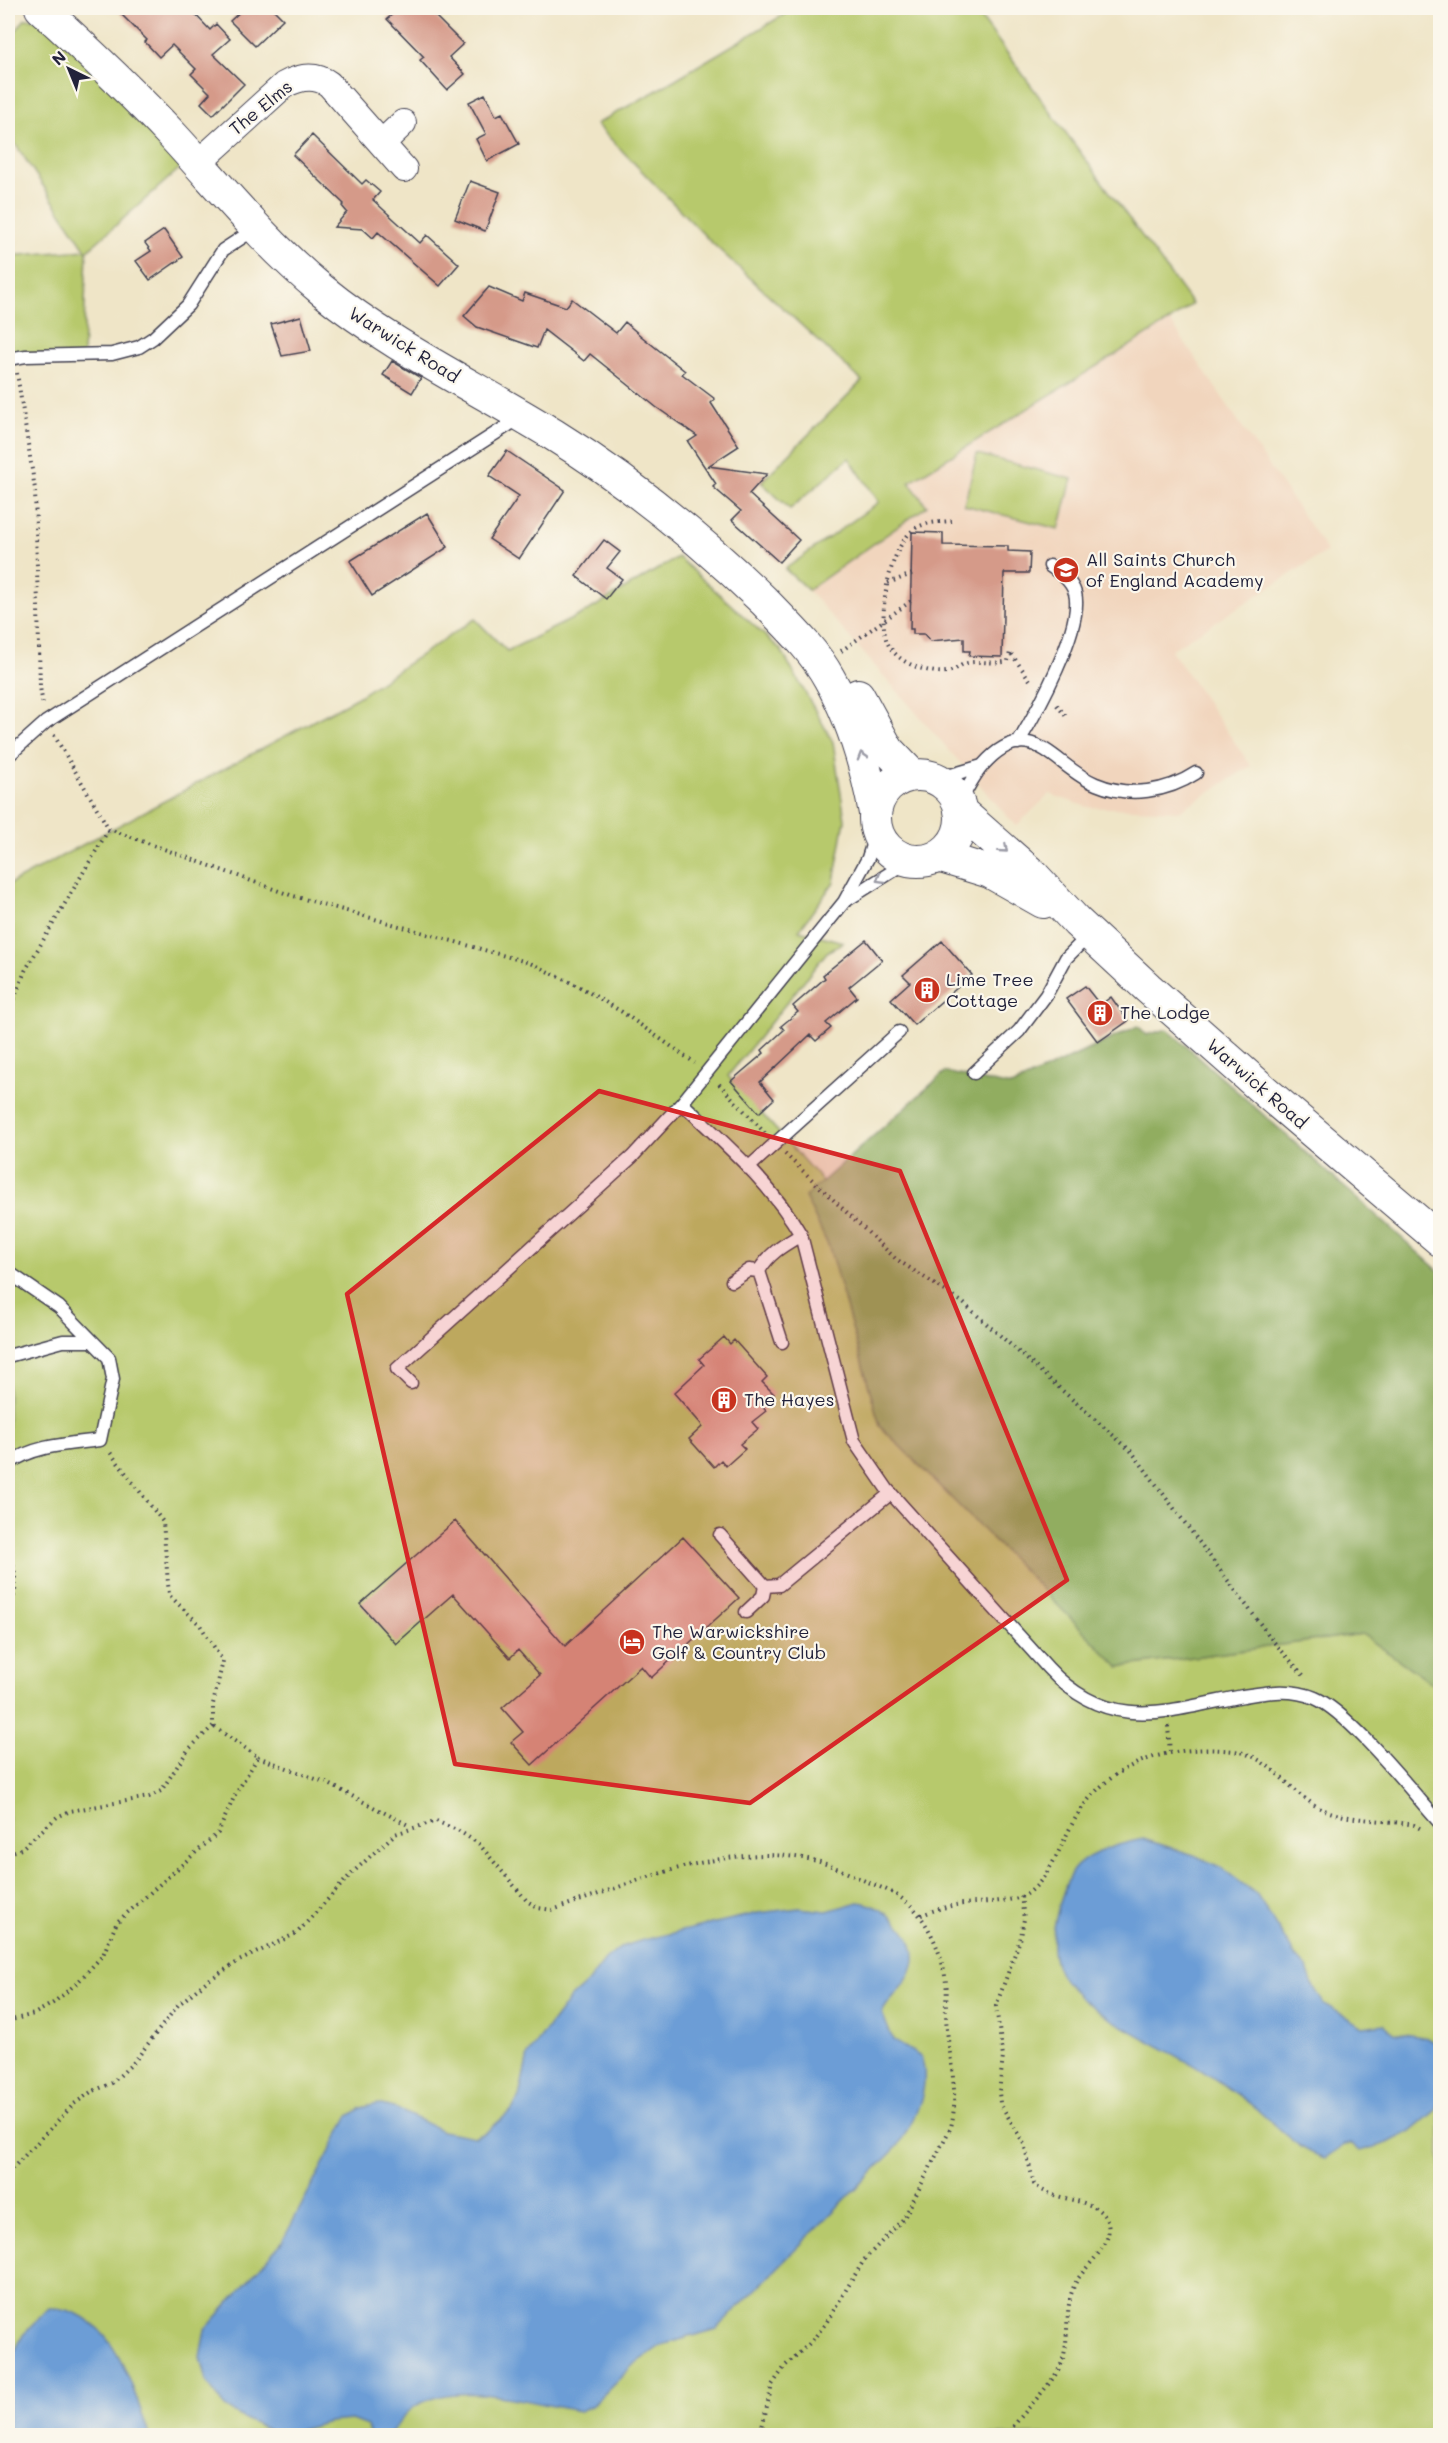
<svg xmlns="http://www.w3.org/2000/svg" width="1448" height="2443" viewBox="0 0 1448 2443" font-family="Mali,sans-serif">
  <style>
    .built { fill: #f1d5bd }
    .green { fill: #b7c96c; stroke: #6c7654; stroke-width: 1.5 }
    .forest { fill: #91ad60; stroke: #5a684e; stroke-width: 1.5 }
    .water { fill: #6c9dd6; stroke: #476088; stroke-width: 1.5 }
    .building { fill: #d59a89 }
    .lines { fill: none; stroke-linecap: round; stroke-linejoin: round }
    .service-casing { stroke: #413f50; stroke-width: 15 }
    .minor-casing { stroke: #413f50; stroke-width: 28 }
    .tertiary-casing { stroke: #413f50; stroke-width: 34 }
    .path { stroke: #413f50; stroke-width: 4; stroke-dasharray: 1.5 4.5; stroke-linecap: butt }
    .service { stroke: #fff; stroke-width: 12 }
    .minor { stroke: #fff; stroke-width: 26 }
    .tertiary { stroke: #fff; stroke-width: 32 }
    .oneway { stroke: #9c9ca7 }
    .marked { fill: #d62828; fill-opacity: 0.2; stroke: #d62828; stroke-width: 4.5; stroke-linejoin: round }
    .labels { text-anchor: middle; stroke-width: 4.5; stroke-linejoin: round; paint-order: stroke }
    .street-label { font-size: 18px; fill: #22223b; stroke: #fbf7ec }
    .poi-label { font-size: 18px; fill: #22223b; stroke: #fbf7ec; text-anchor: start }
  </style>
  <rect width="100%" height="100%" fill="#fbf7ec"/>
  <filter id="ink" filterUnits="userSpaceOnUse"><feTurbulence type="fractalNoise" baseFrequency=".0167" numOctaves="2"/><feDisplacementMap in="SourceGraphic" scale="12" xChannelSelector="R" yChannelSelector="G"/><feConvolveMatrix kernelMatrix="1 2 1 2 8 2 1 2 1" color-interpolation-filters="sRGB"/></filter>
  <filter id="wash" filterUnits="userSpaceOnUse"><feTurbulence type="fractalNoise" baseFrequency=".008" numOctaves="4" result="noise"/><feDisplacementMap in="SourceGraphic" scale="24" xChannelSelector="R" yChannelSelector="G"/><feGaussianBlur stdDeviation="1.35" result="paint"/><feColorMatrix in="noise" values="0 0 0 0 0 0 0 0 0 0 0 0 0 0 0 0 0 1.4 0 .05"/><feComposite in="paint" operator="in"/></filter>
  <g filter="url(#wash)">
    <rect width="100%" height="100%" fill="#efe5c7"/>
    <path class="built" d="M1170,321L1327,551L1171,650L1251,766L1179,811L1087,807L1050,794L1016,826L808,590L927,506L908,482Z"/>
    <path class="green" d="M795,8H974L1192,304L1170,321L909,482L927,506L808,590L785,569L879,502L849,458L790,509L761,482L862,381L711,242L596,124L654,92Z
      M25,19H42L187,162L87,251L83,355L8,361V256L86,250L8,133V41Z
      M977,454L1072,479L1059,529L964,505Z
      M678,557L781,650L833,742L845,820L834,882L799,930L843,942L827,952L728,1076L823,1182L806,1197L829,1247L1119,1667L1362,1634L1440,1689V2435L8,2436V885L356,698L475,619L507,651L586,612Z"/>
    <path class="forest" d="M1138,1026L1147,1035L1167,1029L1440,1272V1689L1362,1634L1119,1667L880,1426L829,1247L805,1197L945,1072L1011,1086Z"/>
    <path class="water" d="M1143,1839L1194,1855L1220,1867L1256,1894L1295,1955L1307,1968L1313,1986L1324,2004L1363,2027L1384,2024L1393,2032L1428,2038L1439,2046L1440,2103L1435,2111L1411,2131L1388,2143L1360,2151L1352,2144L1344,2145L1325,2158C1298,2150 1283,2132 1262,2114C1246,2099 1225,2086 1207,2074C1168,2047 1078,2012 1058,1970C1048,1948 1054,1922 1061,1899C1064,1890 1068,1877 1073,1870C1087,1852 1123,1843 1143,1839Z
      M858,1902C885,1904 921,1936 913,1966C908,1985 890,1996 882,2013L893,2040L921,2057C932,2088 914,2120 898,2146L717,2329L662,2345L633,2365L593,2405L580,2411C532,2404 461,2379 417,2405C405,2413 397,2424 389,2435H370L367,2426L351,2420L329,2422L281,2435L250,2422L225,2407L206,2381L200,2357L205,2330L282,2242L348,2117L361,2108L378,2104L397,2109L442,2131L475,2137L485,2133L512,2110L519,2097L528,2055L570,1998L589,1981L605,1960L621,1947L643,1940L758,1913L799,1908L827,1911Z
      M49,2308C112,2307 133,2388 149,2435H8V2365L23,2335Z"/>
    <g id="blocks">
      <path class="building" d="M115,8H189L210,30L216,24L230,39L213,54L244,84L213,115L201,103L210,93L191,74L196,69L172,45L159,57L145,42L147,40Z
        M244,8H272L283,19L255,46L230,21Z
        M400,8H427L463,44L449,57L465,74L447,90L420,60L424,57L387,19Z
        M485,94L496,116L502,113L519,144L487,161L476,139L486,134L469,102Z
        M312,135L362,184L366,180L380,192L373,200L420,243L427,235L459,264L440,286L378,232L373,238L363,229L334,227L347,212L342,206L344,204L293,155Z
        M470,181L500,192L485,231L455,219Z
        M164,230L183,257L150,280L136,261L151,251L145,243Z
        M489,287L522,301L525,293L566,307L572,299L616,333L625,322L641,336L685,371L682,374L715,399L711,403L739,446L708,466L767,474L749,494L799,540L779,562L732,520L741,511L713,487L716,484L688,442L697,436L656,407L590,354L584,361L544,330L537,348L477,327L464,316Z
        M301,316L311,351L282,356L271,324Z
        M392,361L421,378L412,393L383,375Z
        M507,451L565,490L519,559L489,539L519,496L489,476Z
        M427,513L448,547L372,596L350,561Z
        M912,532L943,533V545L1008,546V551L1030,552L1029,573H1004L1002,657L969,656L970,651H964V638L930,641L924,634H913V629H910Z
        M604,540L620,552L607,568L622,579L606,599L576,576Z
        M866,940L882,960L849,987L857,997L826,1023L831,1028L816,1041L810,1035L760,1082L774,1099L759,1113L731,1081L764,1053L762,1050L784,1030L781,1026L798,1012L793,1006L825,978L823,975Z
        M942,941L972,975L914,1025L891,999L910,982L903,975Z
        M1085,986L1100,1005L1111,997L1128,1021L1098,1042L1066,999Z
        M724,1337L730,1344L734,1340L767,1377L762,1382L774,1394L761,1405L766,1411L752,1422L758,1429L740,1444L745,1449L726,1466L721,1460L714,1467L689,1439L702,1427L701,1424L674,1393L704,1365L699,1359Z
        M455,1521L565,1646L683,1537L739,1598L651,1678L641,1666L532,1765L511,1742L523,1732L502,1708L540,1675L518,1650L510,1658L453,1594L396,1644L360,1604Z"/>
    </g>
  </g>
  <g filter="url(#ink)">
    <use href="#blocks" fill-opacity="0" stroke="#413f50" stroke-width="1.5"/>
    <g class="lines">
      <defs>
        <path id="service" d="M8,359L26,356L112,354L139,347L153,338L188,305L223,250L255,229
          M1018,743C1036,713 1084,627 1075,593C1071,580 1060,573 1050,566
          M8,756L46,722L521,417
          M930,777L951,775L982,766
          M958,804C966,792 973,776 983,765C1031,711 1055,768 1096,784C1129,798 1167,792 1196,773
          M877,829L868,858L844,902L682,1103C724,1143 772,1184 801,1235L854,1441L887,1489L1048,1668C1109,1734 1167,1711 1243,1696C1268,1692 1291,1688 1315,1698C1350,1713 1412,1792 1440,1823
          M847,900L901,866L919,861
          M974,1073L1019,1031L1046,995L1066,958L1089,935
          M748,1168L899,1032
          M8,1272L59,1307L109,1358L113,1379L100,1440C69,1444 34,1445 8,1464
          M732,1281L749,1270L759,1271
          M782,1342L759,1271C769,1253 784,1245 801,1235
          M8,1356L63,1341H92
          M411,1383L397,1369L632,1157L682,1103
          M720,1535L765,1586L779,1585L891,1493
          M746,1612L763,1596L765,1586"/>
        <path id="minor" d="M382,143L403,123
          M197,164L284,85C299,77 315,74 329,84L404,169"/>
        <path id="tertiary" d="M41,8C86,49 131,91 173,136C222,189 266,244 322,290C393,348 477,387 554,435C630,482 700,539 764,601C787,625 813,649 829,678C853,720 866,765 875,813
          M858,695L888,750L912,775
          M875 818a43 43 0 1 1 86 0a43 43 0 1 1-86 0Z
          M960,811L1033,875L1077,922L1148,988L1267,1093L1440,1240
          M938,856L990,872L1043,902"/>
      </defs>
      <use href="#service" class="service-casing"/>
      <use href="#minor" class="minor-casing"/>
      <use href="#tertiary" class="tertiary-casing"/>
      <path class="path" d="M17,373L35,489L40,687L43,705
        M952,521C941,522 926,522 916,528C890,544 878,612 886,639C891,654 905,663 919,668C928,671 941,674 951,671C956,670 961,664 967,663C980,660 994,665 1008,661L1010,652L1032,683
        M888,583L912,574
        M841,651L911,601
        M1057,705L1068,719
        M54,735L109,829L290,895L530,963L580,987L622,1012L695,1063
        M8,1016L25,971L109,829
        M719,1084L765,1133
        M785,1154L896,1259L962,1302L1132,1452L1273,1641L1305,1677
        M8,1548C15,1569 21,1589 8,1608
        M1168,1726L1170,1753
        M258,1757L329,1784L410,1826
        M8,1853L21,1849L57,1817L70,1811L149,1797L161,1791L188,1750L213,1726V1704L223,1661L200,1625L169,1595L163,1522L109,1451
        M921,1915C932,1911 944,1907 956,1905C972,1902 1015,1903 1027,1894C1053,1875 1062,1839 1078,1814C1112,1760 1173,1744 1234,1751C1269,1755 1290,1793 1320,1808C1349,1822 1384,1819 1414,1825L1423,1830
        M8,2021L34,2014L53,2003L77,1983L103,1955L117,1922L218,1833L235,1795L258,1757L213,1726
        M8,2173L74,2104L91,2092L112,2083L134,2062L178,2005L207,1981L239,1961L297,1933L352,1873L395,1834L436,1821L459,1831L479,1844L527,1901L538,1908L552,1910C632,1884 722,1842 808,1859C828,1863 845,1872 863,1880C877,1886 892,1891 904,1900C927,1916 943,1955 946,1983C948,1993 945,2004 946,2014C947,2053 960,2089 951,2127L904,2218L864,2260L826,2323L811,2342L786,2365L772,2385L760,2436
        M1006,2436C1021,2414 1049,2388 1060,2367C1072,2340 1062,2308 1076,2282C1086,2264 1118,2242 1106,2219C1095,2196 1053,2203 1034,2184L1024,2144L1000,2103L999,2092L1003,2057L996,2006L1021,1937L1024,1919L1021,1896"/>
      <use href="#service" class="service"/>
      <use href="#minor" class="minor"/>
      <use href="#tertiary" class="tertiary"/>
    </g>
    <defs><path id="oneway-chevron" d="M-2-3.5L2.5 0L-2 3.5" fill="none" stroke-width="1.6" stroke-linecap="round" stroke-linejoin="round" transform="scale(1.5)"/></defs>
    <g class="oneway">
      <use href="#oneway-chevron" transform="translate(862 756) rotate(-107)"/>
      <use href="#oneway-chevron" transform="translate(1004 849) rotate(41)"/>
      <use href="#oneway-chevron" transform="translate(880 879) rotate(149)"/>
    </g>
  </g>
  <path class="marked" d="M599,1091L900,1171L1067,1580L750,1803L455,1764L347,1294Z"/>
  <defs>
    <symbol id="school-disc" viewBox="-11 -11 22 22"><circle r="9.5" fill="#c8321e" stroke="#fbf7ec"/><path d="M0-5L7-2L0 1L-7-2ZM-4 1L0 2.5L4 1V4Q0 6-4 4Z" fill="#fff"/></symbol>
    <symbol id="building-disc" viewBox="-11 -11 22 22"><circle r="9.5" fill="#c8321e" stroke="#fbf7ec"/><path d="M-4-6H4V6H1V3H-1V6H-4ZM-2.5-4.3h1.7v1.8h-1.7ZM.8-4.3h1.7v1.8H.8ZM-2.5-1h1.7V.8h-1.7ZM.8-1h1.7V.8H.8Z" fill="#fff"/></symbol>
    <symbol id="hotel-disc" viewBox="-11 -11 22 22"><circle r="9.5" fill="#c8321e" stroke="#fbf7ec"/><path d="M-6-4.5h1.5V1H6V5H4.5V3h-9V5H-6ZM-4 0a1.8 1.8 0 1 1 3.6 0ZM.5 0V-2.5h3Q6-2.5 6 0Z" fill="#fff"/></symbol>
  </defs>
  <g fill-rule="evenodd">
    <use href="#school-disc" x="1051" y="555" width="30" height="30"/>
    <use href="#building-disc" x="912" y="975" width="30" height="30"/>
    <use href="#building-disc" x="1085" y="998" width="30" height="30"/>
    <use href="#building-disc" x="709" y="1385" width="30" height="30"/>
    <use href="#hotel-disc" x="617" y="1627" width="30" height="30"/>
  </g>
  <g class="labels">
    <g class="street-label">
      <text transform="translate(261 108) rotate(-39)" y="6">The Elms</text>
      <text transform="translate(404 345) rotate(32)" y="6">Warwick Road</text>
      <text transform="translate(1257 1084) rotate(41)" y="6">Warwick Road</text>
    </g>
    <g class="poi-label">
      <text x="1086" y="566">All Saints Church<tspan x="1086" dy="21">of England Academy</tspan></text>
      <text x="946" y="986">Lime Tree<tspan x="946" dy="21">Cottage</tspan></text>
      <text x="1120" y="1019">The Lodge</text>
      <text x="744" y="1406">The Hayes</text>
      <text x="652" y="1638">The Warwickshire<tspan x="652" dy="21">Golf &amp; Country Club</tspan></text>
    </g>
  </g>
  <rect width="1448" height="2443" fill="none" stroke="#fbf7ec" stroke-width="30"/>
  <g transform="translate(69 69) rotate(317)" stroke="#fbf7ec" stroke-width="4.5" paint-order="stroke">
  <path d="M0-4.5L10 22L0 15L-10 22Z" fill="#22223b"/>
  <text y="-9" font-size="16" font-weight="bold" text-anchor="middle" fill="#22223b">N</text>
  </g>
</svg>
